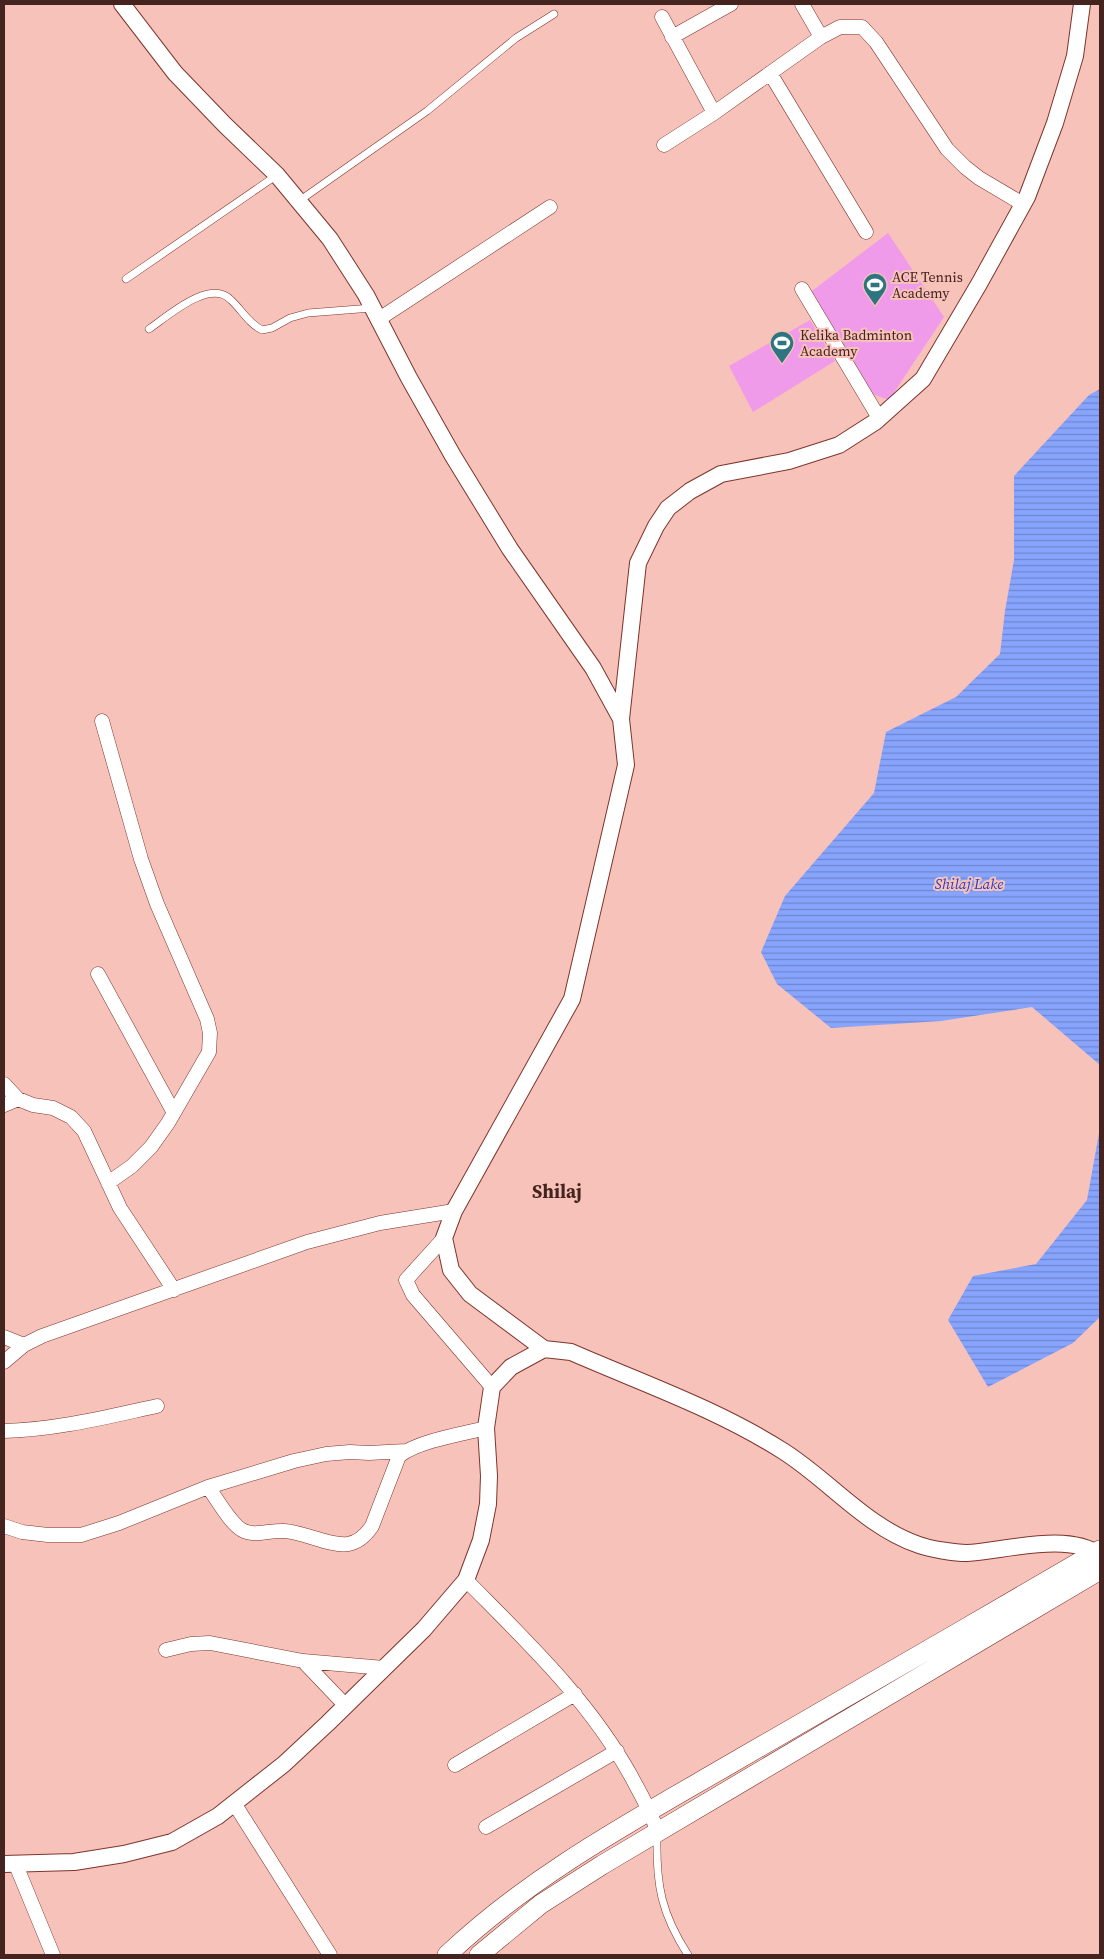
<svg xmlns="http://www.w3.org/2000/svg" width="1104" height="1959" viewBox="0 0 1104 1959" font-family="'Source Serif 4',serif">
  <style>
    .park { fill: #f09bea }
    .water { fill: url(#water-rules) }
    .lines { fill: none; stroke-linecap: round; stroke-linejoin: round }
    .service-casing { stroke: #7e352c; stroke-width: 8 }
    .minor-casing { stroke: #7e352c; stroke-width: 15 }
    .tertiary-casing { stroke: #7e352c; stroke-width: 18 }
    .secondary-casing { stroke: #7e352c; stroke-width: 20 }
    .service { stroke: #fff; stroke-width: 7 }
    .minor { stroke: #fff; stroke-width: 14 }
    .tertiary { stroke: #fff; stroke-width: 16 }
    .secondary { stroke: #fff; stroke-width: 19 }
    .labels { text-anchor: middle; stroke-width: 4; stroke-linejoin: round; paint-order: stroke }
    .poi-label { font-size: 14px; fill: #45231e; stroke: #f7c2b9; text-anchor: start }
    .water-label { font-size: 15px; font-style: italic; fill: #2d40c0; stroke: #f7c2b9 }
    .district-label { font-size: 19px; font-weight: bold; fill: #45231e; stroke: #f7c2b9 }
  </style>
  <defs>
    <pattern id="water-rules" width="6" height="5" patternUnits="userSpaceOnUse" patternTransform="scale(1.25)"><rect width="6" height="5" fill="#87a4fe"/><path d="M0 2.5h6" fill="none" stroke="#7085cd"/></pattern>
  </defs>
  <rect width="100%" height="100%" fill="#f7c2b9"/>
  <path class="park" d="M888,233L944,317L889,400L861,390L808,294Z
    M810,320L835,361L753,412L729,366Z"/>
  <path class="water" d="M1100,389V1065L1032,1007L941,1021L831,1028L777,984L761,952L785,896L874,793L886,732L956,697L1000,654L1005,611L1014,560V476L1089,395Z
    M1100,1128V1317L1073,1343L988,1387L948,1320L973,1276L1036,1264L1087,1200Z"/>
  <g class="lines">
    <defs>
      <path id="service" d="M299,201L427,111L516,38L554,14
        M126,279L277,175
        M149,329C168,316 210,278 231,300C242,310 248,323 262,330L272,328L290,318L308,313L372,308
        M657,1835C656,1885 661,1913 688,1955"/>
      <path id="minor" d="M802,4L821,37
        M662,17L714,113L821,37L840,27H862L876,42L947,149L965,167L979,178L1023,204
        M672,37L731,4
        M770,73L866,232
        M664,145L714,113
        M802,289L879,418
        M379,319L550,207
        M102,721L141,859L157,904L207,1019L210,1033L209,1052L168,1123L151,1147L132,1166L108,1183
        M98,974L174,1113
        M4,1084L18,1099L33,1105L53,1108L71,1117L84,1131L120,1208L174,1290
        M4,1105L18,1099
        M444,1238L406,1280L413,1295L492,1387
        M4,1337L24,1345
        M4,1362L24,1345L42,1336L307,1242L380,1223L454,1211
        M4,1431C55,1430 106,1417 157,1406
        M208,1487C217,1499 230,1523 242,1530C254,1537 270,1530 284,1531C304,1532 331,1547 348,1544C359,1542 366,1535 372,1526L399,1456C418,1441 462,1434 486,1428
        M4,1526L22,1532L48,1535H81L119,1523L208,1487L294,1461L326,1454L350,1452L369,1453L406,1451
        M466,1580C527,1642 588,1699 631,1776C641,1795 651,1811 657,1831
        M166,1650L191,1644L210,1643L303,1661L384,1668
        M303,1661L346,1706
        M455,1765L575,1694
        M234,1803L330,1955
        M486,1827L617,1751
        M16,1865L53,1955"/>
      <path id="tertiary" d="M122,4L175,73L225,125L277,175L330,239L366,295L409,378L453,456L510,549L593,668L621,719L626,765L572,999L454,1211L444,1238L451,1270L470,1294L544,1349
        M621,719L638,563L656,526L668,508L690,491L721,474L789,461L839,445L875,422L923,379L979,284L1027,197L1055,123L1075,56L1082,4
        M4,1864L74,1862L124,1854L172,1842L218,1816L284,1764L328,1723L424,1629L466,1580L481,1540L488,1504L489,1476L486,1428L492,1387L511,1367L544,1349L571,1352C642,1383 717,1409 783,1451C829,1480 866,1527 919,1545C930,1549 955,1553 967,1553C1003,1551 1071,1531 1100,1556"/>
      <path id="secondary" d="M447,1955C532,1874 638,1818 739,1759C859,1690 980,1620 1100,1550
        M479,1955L541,1904L602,1865L1100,1570"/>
    </defs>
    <use href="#service" class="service-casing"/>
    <use href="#minor" class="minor-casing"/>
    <use href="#tertiary" class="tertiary-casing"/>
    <use href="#secondary" class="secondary-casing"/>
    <use href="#service" class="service"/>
    <use href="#minor" class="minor"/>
    <use href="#tertiary" class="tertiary"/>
    <use href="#secondary" class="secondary"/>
  </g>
  <defs>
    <symbol id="stadium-pin" viewBox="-11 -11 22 30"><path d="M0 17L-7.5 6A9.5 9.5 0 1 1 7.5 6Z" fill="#2e7580" stroke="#f7c2b9"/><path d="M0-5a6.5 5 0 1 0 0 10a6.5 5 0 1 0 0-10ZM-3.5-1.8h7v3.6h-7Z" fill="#fff"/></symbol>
  </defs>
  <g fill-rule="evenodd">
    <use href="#stadium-pin" x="861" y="271" width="28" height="38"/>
    <use href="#stadium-pin" x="768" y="329" width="28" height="38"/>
  </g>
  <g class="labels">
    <g class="poi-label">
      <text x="892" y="282">ACE Tennis<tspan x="892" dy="16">Academy</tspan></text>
      <text x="800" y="340">Kelika Badminton<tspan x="800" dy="16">Academy</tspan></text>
    </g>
    <g class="water-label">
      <text x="969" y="889">Shilaj Lake</text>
    </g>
    <g class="district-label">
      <text x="557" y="1198">Shilaj</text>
    </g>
  </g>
  <rect width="1104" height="1959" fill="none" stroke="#45231e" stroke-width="10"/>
</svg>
